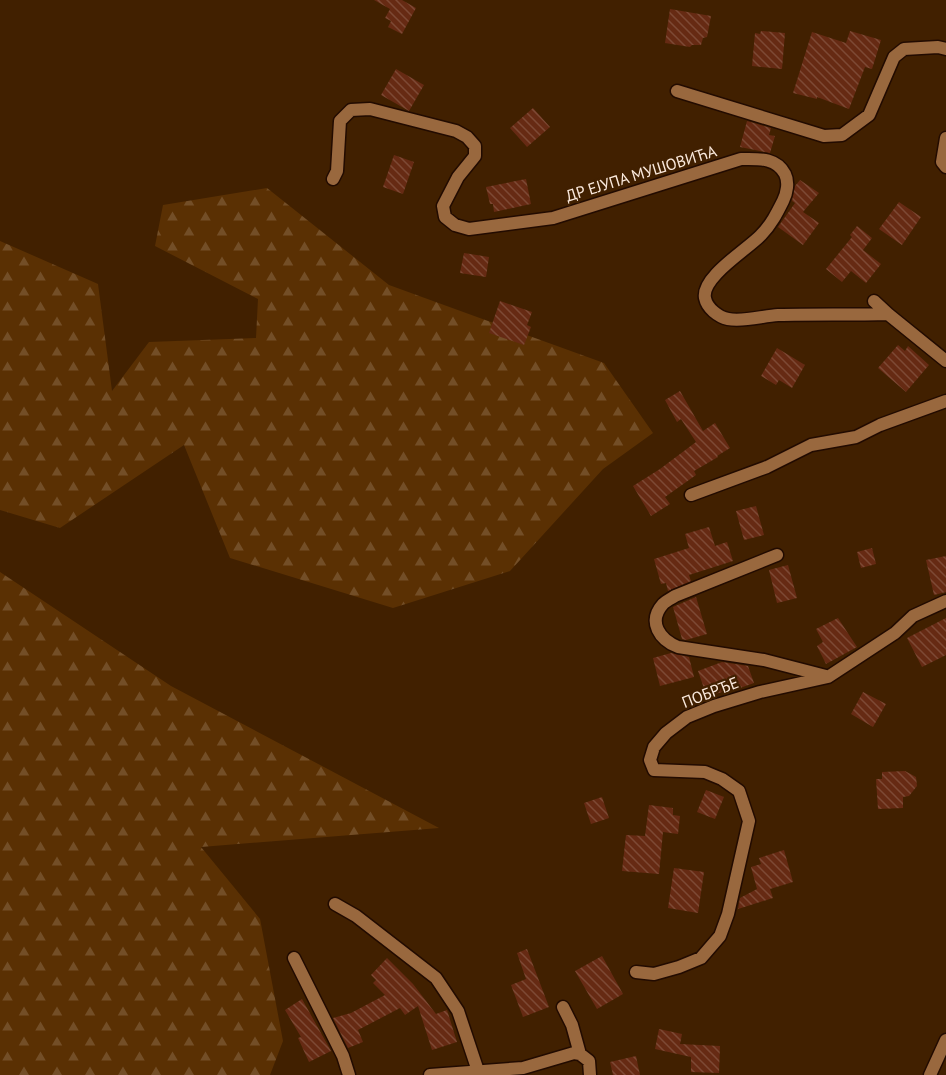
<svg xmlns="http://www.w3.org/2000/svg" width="946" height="1075" viewBox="0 0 946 1075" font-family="'PT Sans',sans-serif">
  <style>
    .forest { fill: url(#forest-firs) }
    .building { fill: url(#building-back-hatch) }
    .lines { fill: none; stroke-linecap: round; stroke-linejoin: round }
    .street-casing { stroke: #220b00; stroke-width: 15 }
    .street { stroke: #99683e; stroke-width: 12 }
    .labels { text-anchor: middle; stroke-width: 4.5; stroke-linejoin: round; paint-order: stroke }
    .street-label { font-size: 16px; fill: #fbeadd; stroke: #412000 }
  </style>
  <defs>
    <pattern id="forest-firs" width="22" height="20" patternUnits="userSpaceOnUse" patternTransform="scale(1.5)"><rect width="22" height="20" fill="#5a3003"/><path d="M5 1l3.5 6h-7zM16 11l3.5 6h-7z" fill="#734e27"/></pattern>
    <pattern id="building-back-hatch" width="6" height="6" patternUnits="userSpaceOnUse" patternTransform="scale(1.5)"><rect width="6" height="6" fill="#662a13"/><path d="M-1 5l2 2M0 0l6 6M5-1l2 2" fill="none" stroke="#7d4935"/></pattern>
  </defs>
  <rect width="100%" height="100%" fill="#412000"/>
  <path class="forest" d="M267,188L389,285L604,363L653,433L603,469L510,571L393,608L230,558L184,445L60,528L0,510V241L98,284L112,391L149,342L256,338L258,299L155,246L163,205Z
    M0,572L171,686L439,828L201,847L260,919L283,1041L270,1075H0Z"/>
  <path class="building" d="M374,0H402L416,8L402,34L388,27L391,21L385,18L390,9Z
    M670,9L711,16L707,37L703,38L701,45H692L690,47L665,43Z
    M761,31L785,33L782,69L752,66L755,33L760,34Z
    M850,31L881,40L872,69L865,67L849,109L817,97V99L793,93L812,32L846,43Z
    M396,69L424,85L409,111L381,95Z
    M533,108L550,127L527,147L510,128Z
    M747,121L771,128L769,135L775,136L770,153L740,147Z
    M394,155L414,162L403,194L383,187Z
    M526,179L531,204L494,212L493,204H490L486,187Z
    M800,180L819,193L803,212L819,223L803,245L778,227L795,203L792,201L795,186Z
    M899,202L921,217L902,245L879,229Z
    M857,226L872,238L863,250L881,264L866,283L851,271L842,282L826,269L852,237L850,235Z
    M464,253L489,257L486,277L460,273Z
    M500,301L532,312L527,325L531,327L524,345L489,333Z
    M898,345L905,351L908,346L929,365L906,392L878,368Z
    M777,348L805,365L792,388L779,380L776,385L761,376Z
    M680,391L703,431L715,423L730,448L717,456L718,457L694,471L696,475L665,497L670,504L651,516L633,486L660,469L696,442L681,419L677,422L665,400Z
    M756,506L764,535L744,540L736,511Z
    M709,527L715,546L727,542L733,561L689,575L691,581L668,591L666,583L661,584L654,559L689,548L685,534Z
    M872,548L876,564L861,568L857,552Z
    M946,556V592L934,595L926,560Z
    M788,565L797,598L777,603L769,570Z
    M696,597L707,634L686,640L682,639L673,607Z
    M838,618L857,647L826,664L817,646L823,642L816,629Z
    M946,618V655L922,667L907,638Z
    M671,653L689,657L694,677L660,686L653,658Z
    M722,662L748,666L754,683L729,692L728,690L707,697L698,671Z
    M863,692L886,704L873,727L851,714Z
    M905,771L916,777L917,786L909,796L903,797V808L878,809L876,779H882V772Z
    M706,790L724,797L715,819L697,812Z
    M602,797L609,818L591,824L584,803Z
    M649,805L673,808V815L680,816L678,834L663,832L659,874L622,871L626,835L645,836Z
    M784,850L793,882L770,889L773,898L738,909L740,898L757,889L751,867L761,864L759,858Z
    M674,868L704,872L698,913L668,908Z
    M527,949L549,1007L523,1017L511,985L526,979L517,953Z
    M602,956L623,994L597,1009L575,971Z
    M387,958L413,984L436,1014L447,1010L457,1042L432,1050L418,1006L405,1015L400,1008L358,1030L363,1042L348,1048L333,1018L351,1013L385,995L373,983L376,980L371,975Z
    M302,999L331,1051L309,1062L298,1038L301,1037L285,1010Z
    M659,1029L682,1034L680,1044L720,1046L719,1073L691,1072V1057L655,1049Z
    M636,1056L640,1075H613L610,1062Z"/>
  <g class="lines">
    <defs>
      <path id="street" d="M677,91L824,136L842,135L869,115L894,57L904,49L938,47L946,49
        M946,138L942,162L946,167
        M333,179L337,171L340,121L351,110L370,109L456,131L467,137L475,146V156L458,177L443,206L445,217L455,225L469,229L553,218L741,159C758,159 776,157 785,174C789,182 787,193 783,201C777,213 771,225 761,235C748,249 701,277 705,298C707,308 718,317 728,319C744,322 762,316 778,315C814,314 851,315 888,314
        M874,301L888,314L946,361
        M691,495L767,467L811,445L856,437L880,425L946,401
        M777,555L675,596C672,598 666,601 663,604C647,622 660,640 678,647L764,660L826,676
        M335,904L356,916L436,978L458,1011L478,1071
        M294,958L343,1056L349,1075
        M636,972L654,974L679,967L701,958L720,936L728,914L749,821L739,791L722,779L705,772L654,770L650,760L654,747L666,733L687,717L714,706L760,692L828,677L895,633L913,616L946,601
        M563,1007L572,1025L580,1054
        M430,1075L523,1068L574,1053L580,1054L589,1061L590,1075
        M930,1075L946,1040"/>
    </defs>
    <use href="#street" class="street-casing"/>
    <use href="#street" class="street"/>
  </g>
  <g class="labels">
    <g class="street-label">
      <text transform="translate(641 173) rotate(-17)" y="6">ДР ЕЈУПА МУШОВИЋА</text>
      <text transform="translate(710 692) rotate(-21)" y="6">ПОБРЂЕ</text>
    </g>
  </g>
</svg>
